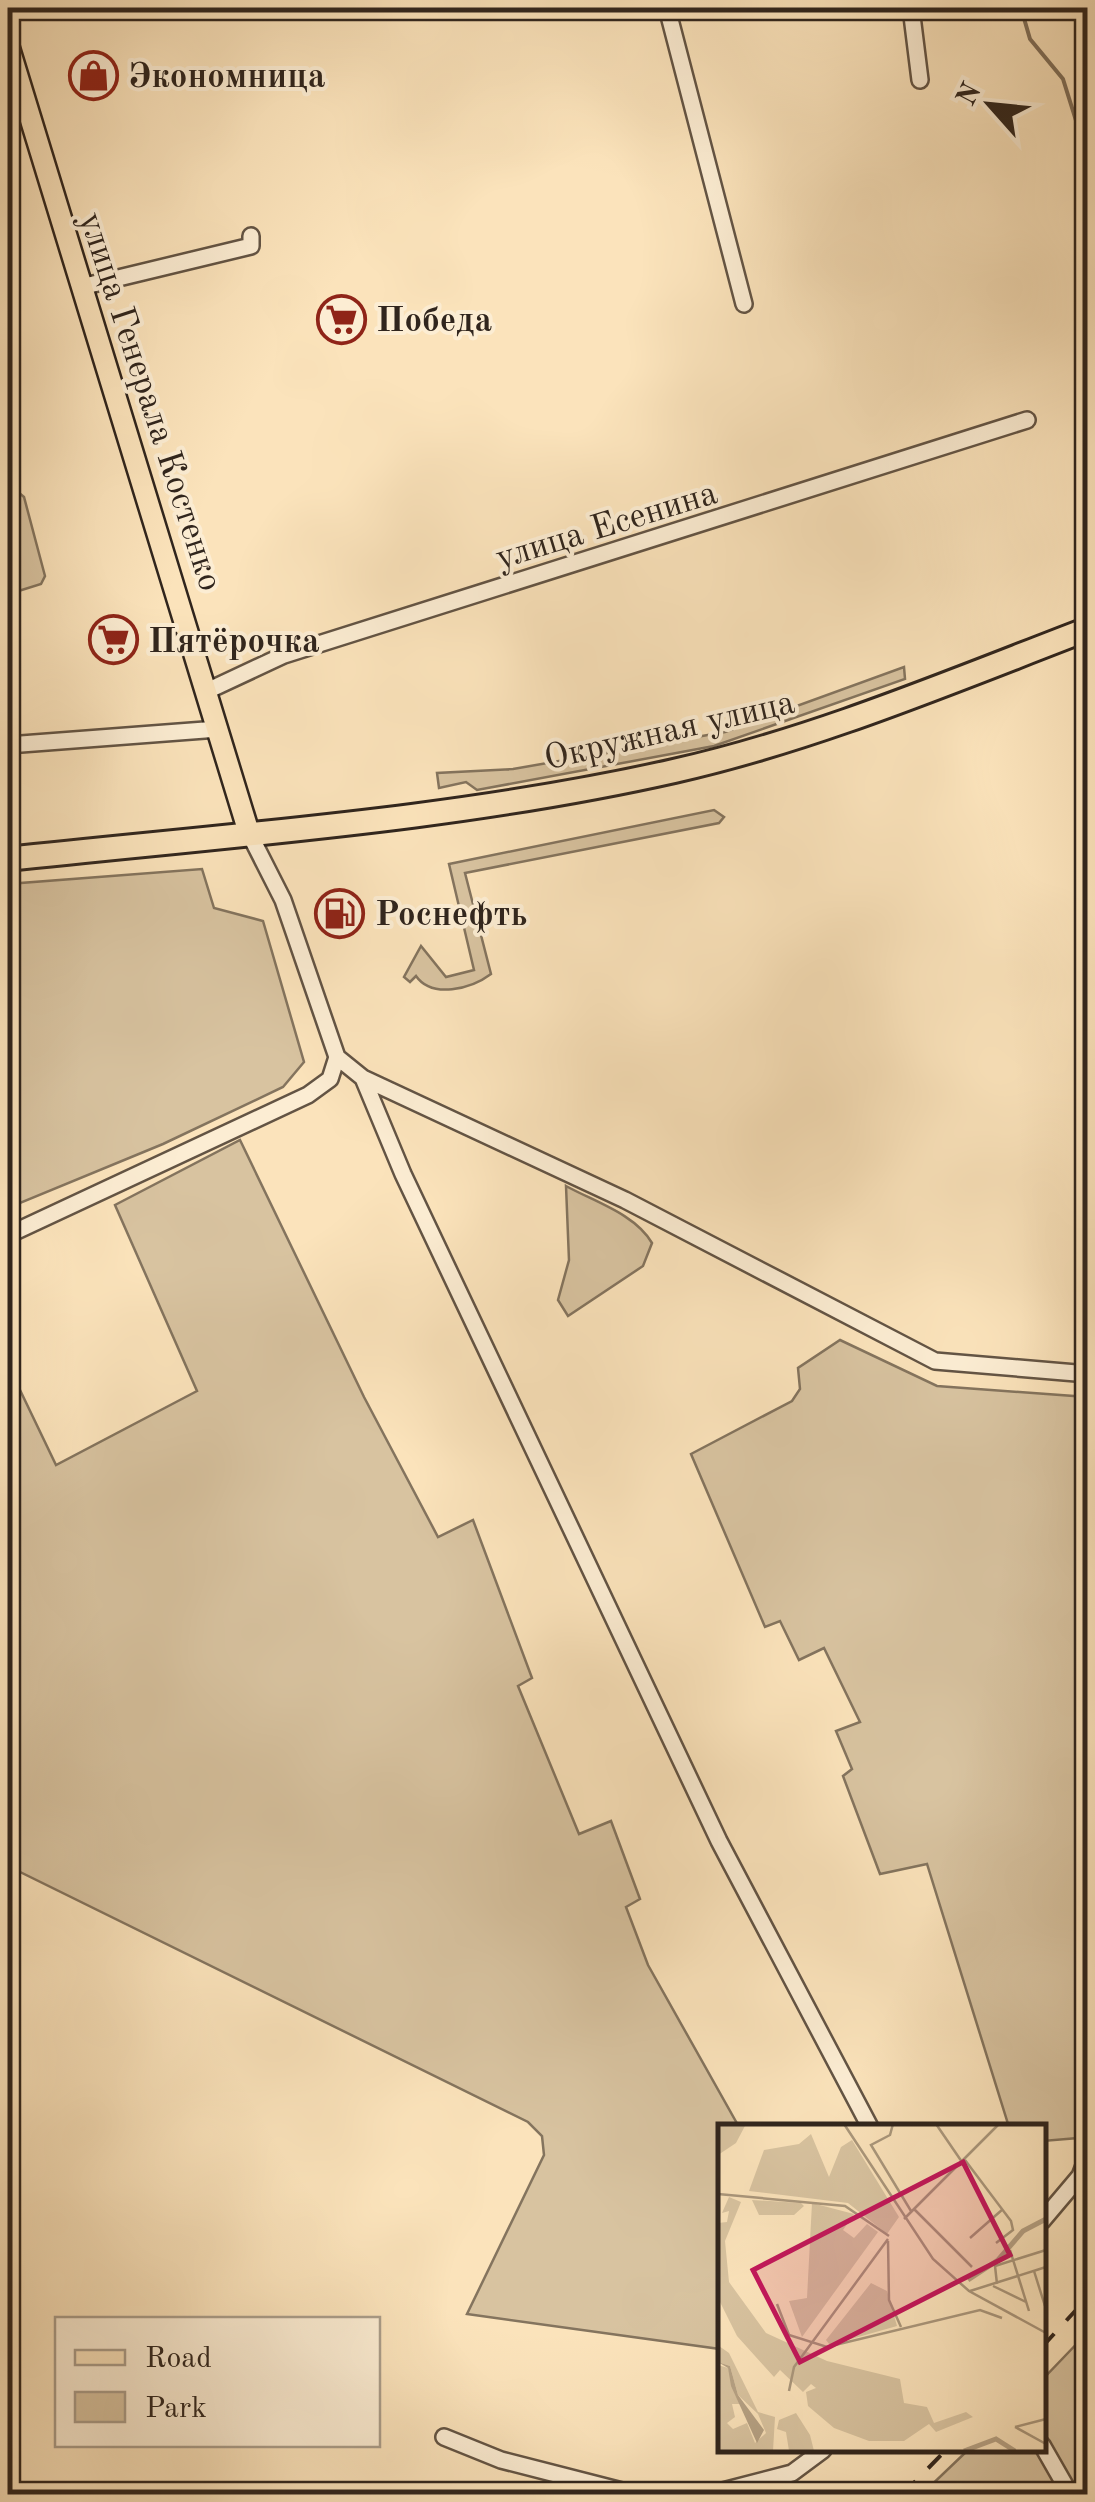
<svg xmlns="http://www.w3.org/2000/svg" width="1095" height="2502" viewBox="0 0 1095 2502" font-family="'Old Standard TT',serif">
  <style>
    .green { fill: #d8c3a0; stroke: #84745e; stroke-width: 2.5 }
    .lines { fill: none; stroke-linecap: round; stroke-linejoin: round }
    .stream { stroke: #80705b; stroke-width: 4 }
    .minor-casing { stroke: #635444; stroke-width: 20 }
    .major-casing { stroke: #30251d; stroke-width: 25 }
    .highway-casing { stroke: #30251d; stroke-width: 28 }
    .minor { stroke: #fcedd3; stroke-width: 15 }
    .major { stroke: #fbe3bb; stroke-width: 20 }
    .highway { stroke: #fbe3bb; stroke-width: 22 }
    .rail { stroke: #30251d; stroke-width: 4; stroke-dasharray: 18 18; stroke-linecap: butt }
    .labels { text-anchor: middle; stroke-width: 8; stroke-linejoin: round; paint-order: stroke }
    .poi-label { font-size: 35px; font-weight: bold; fill: #30251d; stroke: #fcedd3; text-anchor: start }
    .street-label { font-size: 35px; fill: #30251d; stroke: #fcedd3 }
    .inset-river { fill: none; stroke: #b6a285; stroke-width: 5 }
    .inset-road { fill: none; stroke: #aa977c; stroke-width: 2.5 }
    .view { fill: #c2185b; fill-opacity: 0.15; stroke: #c2185b; stroke-width: 5 }
    .inset-edge { fill: none; stroke: #30251d; stroke-width: 5 }
  </style>
  <rect width="100%" height="100%" fill="#fbe3bb"/>
  <filter id="stains"><feTurbulence type="fractalNoise" baseFrequency=".002" numOctaves="4"/><feColorMatrix values="0 0 0 0 .2 0 0 0 0 .09 0 0 0 0 .02 0 0 0 .5 -.17"/></filter>
  <radialGradient id="worn" r=".72"><stop offset=".6" stop-color="#630" stop-opacity="0"/><stop offset="1" stop-color="#630" stop-opacity=".3"/></radialGradient>
  <path class="green" d="M18,492L24,497L45,576L41,584L9,594L8,495Z
    M904,667L905,679L714,746L477,790L466,782L439,788L437,773L513,769L725,732Z
    M714,810L724,817L719,823L465,873L491,974C471,989 432,999 416,976L410,982L404,977L421,946L446,977L474,970L449,864Z
    M202,869L214,908L263,921L304,1062L283,1087L163,1144L8,1208V884Z
    M240,1140L364,1397L438,1537L473,1520L532,1678L518,1686L579,1834L611,1821L640,1899L626,1907L648,1965L739,2127H720V2349L467,2314L544,2155L542,2136L528,2122L8,1866V1365L56,1465L197,1391L115,1205Z
    M566,1186C595,1202 635,1214 652,1243L643,1266L568,1316L558,1300L569,1260Z
    M840,1340L937,1386L1087,1397L1088,2113L1078,2138L1043,2141L1042,2127H1009L927,1864L880,1874L843,1776L852,1769L836,1731L860,1722L824,1648L799,1660L780,1621L765,1627L691,1454L792,1401L800,1389L798,1368Z
    M1087,2333V2494H922L968,2450H1042L1043,2379Z"/>
  <g class="lines">
    <path class="stream" d="M1021,8L1030,39L1063,79L1088,159
      M1088,227L1082,247L1088,292"/>
    <defs>
      <path id="minor" d="M667,8L744,304
        M911,8L920,80
        M81,287L251,246V236
        M207,691L284,655L1027,420
        M8,745L218,729
        M249,833L283,900L337,1057
        M337,1057L363,1078L625,1200L935,1361L1088,1374
        M363,1078L403,1174L719,1841L870,2127
        M8,1235L308,1095L330,1079L337,1057
        M1042,2221L1080,2176L1088,2155
        M444,2437L501,2460L622,2491L705,2494
        M1042,2445L1070,2494
        M711,2494L792,2473L823,2450"/>
      <path id="major" d="M8,45L249,833"/>
      <path id="highway" d="M8,859C229,835 456,820 674,771C816,739 952,681 1088,629"/>
    </defs>
    <use href="#minor" class="minor-casing"/>
    <use href="#major" class="major-casing"/>
    <use href="#highway" class="highway-casing"/>
    <use href="#minor" class="minor"/>
    <use href="#major" class="major"/>
    <use href="#highway" class="highway"/>
    <path class="rail" d="M1042,2347L1088,2297
      M903,2494L946,2450"/>
  </g>
  <defs>
    <symbol id="shop-ring" viewBox="-11 -11 22 22"><circle r="9.5" fill="#fcedd3" stroke="#8f2418" stroke-width="1.5"/><path d="M-5-2.5h2.3a2.7 3.5 0 0 1 5.4 0H5L5.5 6h-11ZM-1.5-2.5h3a1.5 2.3 0 0 0-3 0Z" fill="#8f2418"/></symbol>
    <symbol id="supermarket-ring" viewBox="-11 -11 22 22"><circle r="9.5" fill="#fcedd3" stroke="#8f2418" stroke-width="1.5"/><path d="M-6-5.5h2.5l.6 2H6L4.5 2H-2.5L-4.4-4H-6ZM-1.5 3.2a1.3 1.3 0 1 0 .1 0ZM3 3.2a1.3 1.3 0 1 0 .1 0Z" fill="#8f2418"/></symbol>
    <symbol id="fuel-ring" viewBox="-11 -11 22 22"><circle r="9.5" fill="#fcedd3" stroke="#8f2418" stroke-width="1.5"/><path d="M-5.5-6h7V0h2V4h1.3V-2.5L3-4.5l.8-.8L6-3V5H2.5V1h-1V6h-7ZM-4.2-4.7v3.2H.2V-4.7Z" fill="#8f2418"/></symbol>
  </defs>
  <g fill-rule="evenodd">
    <use href="#shop-ring" x="66" y="48" width="55" height="55"/>
    <use href="#supermarket-ring" x="314" y="292" width="55" height="55"/>
    <use href="#supermarket-ring" x="86" y="612" width="55" height="55"/>
    <use href="#fuel-ring" x="312" y="886" width="55" height="55"/>
  </g>
  <g class="labels">
    <g class="poi-label">
      <text x="128" y="87">Экономница</text>
      <text x="376" y="331">Победа</text>
      <text x="148" y="652">Пятёрочка</text>
      <text x="375" y="925">Роснефть</text>
    </g>
    <g class="street-label">
      <text transform="translate(152 401) rotate(72)" y="12">улица Генерала Костенко</text>
      <text transform="translate(606 524) rotate(-17)" y="12">улица Есенина</text>
      <text transform="translate(669 729) rotate(-13)" y="12">Окружная улица</text>
    </g>
  </g>
  <g transform="translate(718 2124)">
    <rect width="328" height="328" fill="#fbe3bb"/>
    <path d="M0,0H28L18,19L0,31ZM93,10L111,53L123,23L134,16L181,93L169,110L130,79L31,67L46,26L81,20ZM11,73L23,78L7,117L11,158L48,209L109,237L182,255L186,279L209,283L216,299L248,288L255,293L218,308L211,300L186,317H151L116,304L90,282L88,268L98,264L93,260L85,268L62,246L56,253L19,212L0,174V99L9,98L11,87L4,89ZM34,76L83,79L86,82L76,91H41ZM94,79L136,90L125,106L136,114L149,100L160,108L84,213L71,177L89,174ZM153,159L169,167L179,202L112,221L108,216ZM1,222L11,229L40,288L57,293L55,327H0V241L10,244L22,280H14L17,293L9,299L15,305L29,299L37,319L48,309L40,290L20,271L12,242L0,238ZM78,289L92,311L96,327H71L68,308L59,305L61,296Z" fill="#d8c3a0"/>
    <path d="M0,238L12,242L20,271L46,306L39,319L13,262L10,244Z" fill="#b6a285"/>
    <path class="inset-river" d="M250,156L280,136L305,107L328,95M246,327L278,315L297,327"/>
    <path class="inset-road" d="M126,0L215,135L251,167L328,209M175,0L172,11L153,21L193,87M218,0L244,38M247,36L293,97L295,106L278,119M0,70L127,82L171,112M196,85L254,143M186,95L281,0M252,114L285,85M170,117L171,176L183,203M292,126L311,187M316,147L327,182M279,160L277,142L328,126M275,162L308,178M252,167L328,143M59,180L71,211L109,223L262,186L284,194M71,267L76,243L170,115M297,303L328,320M297,303L328,295"/>
    <path class="view" d="M245,38L292,131L82,238L35,146Z"/>
    <rect width="328" height="328" class="inset-edge"/>
  </g>
  <rect width="1095" height="2502" fill="none" stroke="#fbe3bb" stroke-width="40"/>
  <rect x="10" y="10" width="1075" height="2482" fill="none" stroke="#30251d" stroke-width="5"/>
  <rect x="20" y="20" width="1055" height="2462" fill="none" stroke="#30251d" stroke-width="2.5"/>
  <rect x="55" y="2317" width="325" height="130" fill="#fcedd3" stroke="#aa9d8a" stroke-width="2.5"/>
  <rect x="75" y="2350" width="50" height="15" fill="#fbe3bb" stroke="#aa9d8a" stroke-width="2.5"/>
  <text x="145" y="2367" font-size="30" fill="#30251d">Road</text>
  <rect x="75" y="2392" width="50" height="30" fill="#d8c3a0" stroke="#aa9d8a" stroke-width="2.5"/>
  <text x="145" y="2417" font-size="30" fill="#30251d">Park</text>
  <g transform="translate(990 105) rotate(297)" stroke="#fcedd3" stroke-width="8" paint-order="stroke">
  <path d="M0-8L18 38L0 25L-18 38Z" fill="#30251d"/>
  <text y="-15" font-size="28" font-weight="bold" text-anchor="middle" fill="#30251d">N</text>
  </g>
  <rect width="100%" height="100%" filter="url(#stains)"/>
  <rect width="100%" height="100%" fill="url(#worn)"/>
</svg>
